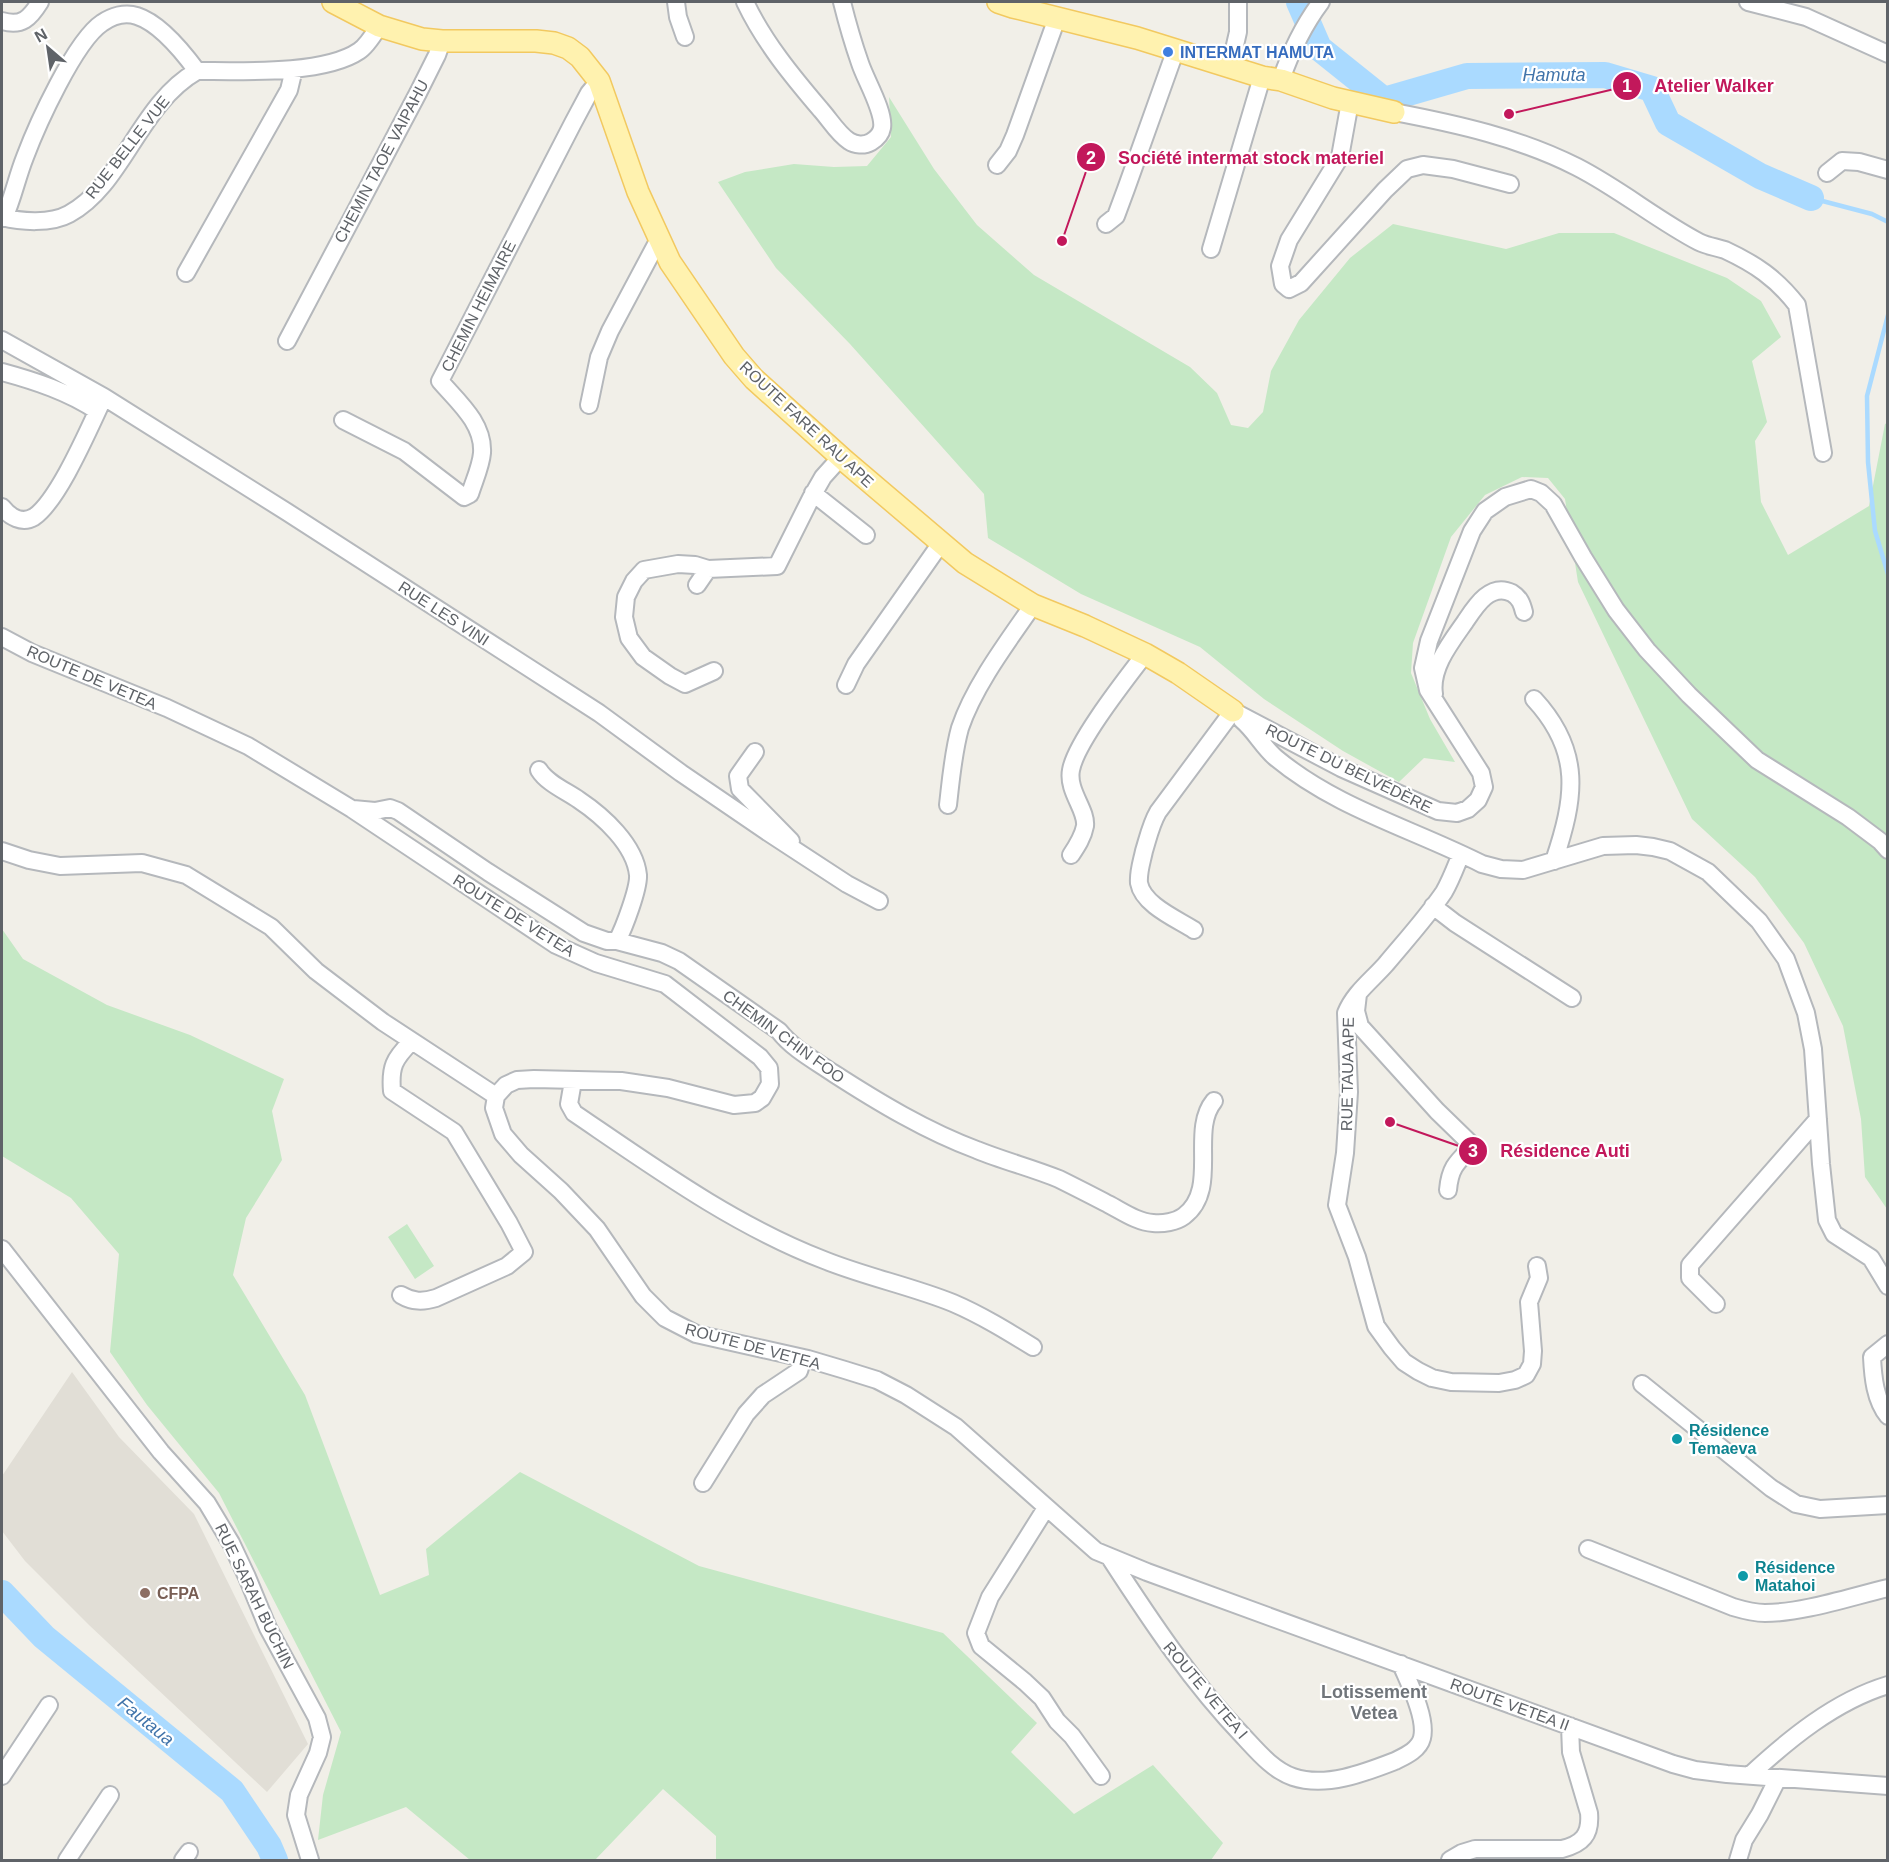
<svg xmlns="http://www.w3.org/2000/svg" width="1889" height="1862" viewBox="0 0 1889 1862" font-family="Arial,sans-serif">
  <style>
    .education { fill: #e1ded6 }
    .green { fill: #c5e8c5 }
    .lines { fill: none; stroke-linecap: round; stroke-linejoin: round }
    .stream { stroke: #aadaff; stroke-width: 4.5 }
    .river { stroke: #aadaff; stroke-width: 26 }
    .minor-casing { stroke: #b5b8bc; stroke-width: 20 }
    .major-casing { stroke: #f2c960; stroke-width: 24 }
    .minor { stroke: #fff; stroke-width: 16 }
    .major { stroke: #fff2af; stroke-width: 21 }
    .shop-dot { fill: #3f7fe0; stroke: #fff; stroke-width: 2 }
    .culture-dot { fill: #0f9aa8; stroke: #fff; stroke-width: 2 }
    .education-dot { fill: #8d6e63; stroke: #fff; stroke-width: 2 }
    .labels { text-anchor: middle; stroke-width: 4.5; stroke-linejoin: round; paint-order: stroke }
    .shop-label { font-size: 16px; font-weight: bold; fill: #366cbe; stroke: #fff; text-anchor: start }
    .street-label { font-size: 16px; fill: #5f6368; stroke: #fff }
    .culture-label { font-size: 16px; font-weight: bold; fill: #0d838f; stroke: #fff; text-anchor: start }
    .education-label { font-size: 16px; font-weight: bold; fill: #785e54; stroke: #fff; text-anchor: start }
    .water-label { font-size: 18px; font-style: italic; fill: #4174aa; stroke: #fff }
    .neighbourhood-label { font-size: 18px; font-weight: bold; fill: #70757a; stroke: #fff }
    .leader { fill: none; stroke: #c2185b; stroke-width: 2 }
    .callout-dot { fill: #c2185b; stroke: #fff; stroke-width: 2 }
    .mark-label { font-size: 18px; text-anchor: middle; font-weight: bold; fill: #fff }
    .callout-label { font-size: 18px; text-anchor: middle; font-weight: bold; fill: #c2185b; stroke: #fff; stroke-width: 4.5; stroke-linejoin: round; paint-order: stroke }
  </style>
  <rect width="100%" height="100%" fill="#f1efe8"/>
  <path class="education" d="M72,1372L119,1437L194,1514L308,1744L267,1792L89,1625L25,1561L2,1531V1476Z"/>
  <path class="green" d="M889,97L934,169L977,225L1034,275L1190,367L1217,393L1231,425L1248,428L1263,412L1271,371L1299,320L1350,258L1393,224L1506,249L1559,233H1614L1727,278L1761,301L1781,337L1752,361L1767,422L1755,441L1761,502L1788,555L1869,506L1885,424L1887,423V1209L1865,1177L1861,1119L1843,1026L1804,943L1755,877L1692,819L1578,582L1565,499L1548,478L1522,477L1485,495L1451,537L1413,643L1411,673L1430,719L1455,762L1424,758L1399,782L1343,751L1264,699L1200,647L1081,594L988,538L984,494L850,344L776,268L718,182L745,172L794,164L834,167L867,166L891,137Z
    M2,929L23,959L107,1005L190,1035L284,1079L272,1111L282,1160L246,1218L233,1275L305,1395L380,1595L429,1575L426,1549L520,1472L699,1566L943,1633L1037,1723L1011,1752L1074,1814L1153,1765L1223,1843L1211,1860H716V1836L663,1789L595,1860H516L514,1859L509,1860H470L406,1807L318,1840L323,1795L341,1732L219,1493L147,1405L110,1352L119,1254L71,1198L2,1156Z
    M407,1224L434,1266L415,1279L388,1237Z"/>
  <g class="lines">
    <path class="stream" d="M1811,198L1872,214L1888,222
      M1888,315L1867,396L1868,462L1875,531L1888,574"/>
    <path class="river" d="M1299,2L1319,48L1384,100L1467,76L1605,75L1652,89L1668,123L1760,176L1811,198
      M2,1593L44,1637L232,1791L269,1846L275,1860"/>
    <defs>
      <path id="minor" d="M676,2L678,17L685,37
        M745,2C764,42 792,76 821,110C830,120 838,134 849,141C855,145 864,146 871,142C876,139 881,134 882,128C885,112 865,79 860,63C853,43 847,22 842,2
        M1748,2L1806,17L1888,54
        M2,21C22,27 30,18 40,2
        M1230,67L1238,32V2
        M1281,80C1291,51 1303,26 1321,2
        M1350,102L1340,157L1289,240L1280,266L1283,284L1289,289L1301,283L1385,190L1407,169L1423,165L1453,169L1510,184
        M1394,112C1457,124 1520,138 1577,167C1620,189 1657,220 1699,242C1707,246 1716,247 1725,250C1755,264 1776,278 1797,305L1823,453
        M997,165L1008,151L1015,135L1057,18
        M1827,173L1842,161L1859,162L1888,170
        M2,217C21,222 51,224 69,214C123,185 139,104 197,71C239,71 324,75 359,51C367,46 374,34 379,26
        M4,218C13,198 17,177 25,157C37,125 75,41 102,23C112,16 125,12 137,16C159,23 183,52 197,71
        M1106,224L1116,216L1126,189L1176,49
        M1211,249L1262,77
        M186,273L289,90L294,69
        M2,340L104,397L287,512L599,713L681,773L766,831L847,884L879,901
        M287,341L418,93L437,55L442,41
        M2,372C35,381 69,392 97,411
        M589,405L599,357L610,331L659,239
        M343,420L404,451L464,497L470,494C474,481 481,466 482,453C484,423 457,401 440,381L573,123L589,93L599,81
        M813,493L866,535
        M2,507C10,517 22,524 34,517C59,500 90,426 104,397
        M697,585L708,569
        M2,637L32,653L167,708L248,746L352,809L556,945L596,963L665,984L760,1057L769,1068L770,1084L762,1098L755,1103L734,1105L668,1088L621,1081L534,1079L517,1080L506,1085L496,1096L494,1108L503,1134L521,1155L561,1191L597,1229L643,1296L665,1318L696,1334L808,1359L845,1370L877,1380L906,1395L956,1427L1096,1551L1147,1572L1673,1764L1695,1770L1727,1774L1888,1786
        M714,671L685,684L670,676L643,657L629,638L624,617L626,597L634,581L644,570L678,564L695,565L708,569L777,566L811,498L823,477L841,457
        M846,685L856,664L941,543
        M1434,694C1430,668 1451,642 1465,622C1475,607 1490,582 1512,593C1520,598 1522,604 1524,612
        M1534,699C1583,752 1575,798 1554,861
        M1233,711L1341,768L1438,811L1457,813L1468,809L1478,800L1484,787L1481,773L1428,690L1423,668L1429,641L1472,531L1485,511L1505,497L1531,489L1541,493L1553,504L1583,557L1616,610L1647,650L1689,695L1757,760L1848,817L1880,841L1888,850
        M1242,720C1255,731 1263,747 1276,758C1336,808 1413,829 1482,864L1501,869L1523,870L1603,846L1636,845L1653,847L1670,851L1708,872L1759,921L1786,959L1806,1013L1813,1049L1821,1164L1827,1220L1834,1234L1871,1258L1888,1286
        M755,752L738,776L740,789L791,841
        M539,770C547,783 566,791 579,800C603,816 635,845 638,875C639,888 624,928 617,941
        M948,805C951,779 953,753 960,728C974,686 1008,641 1033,605
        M353,809L375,811L390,808L398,811L488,872L584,933L607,941H617L662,953L679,961L779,1031C793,1049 814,1060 833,1073C878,1102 926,1131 977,1150C1004,1161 1032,1168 1059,1179C1075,1187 1091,1195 1108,1204C1122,1211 1137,1222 1153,1223C1163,1224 1176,1222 1184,1216C1220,1189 1189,1131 1214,1101
        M2,851L29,860L60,866L142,863L186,875L271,927L316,971L383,1022L496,1096
        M1461,854C1456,866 1451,880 1444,892C1427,917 1406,940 1386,964C1372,980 1354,993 1346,1013L1349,1092L1345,1153L1337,1205L1357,1257L1376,1326L1392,1348L1404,1362L1418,1371L1432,1378L1451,1382L1499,1383L1515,1380L1526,1375L1532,1364L1533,1351L1529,1302L1539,1278L1537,1266
        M1071,855C1077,846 1083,837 1085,826C1087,810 1067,791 1071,770C1076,742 1126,679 1145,654
        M1433,906L1455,923L1572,998
        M1194,930C1177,919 1143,905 1139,883C1138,872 1142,861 1144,851C1148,838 1151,824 1158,812L1233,711
        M1358,994L1356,1011L1360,1026L1437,1111L1473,1146C1457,1162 1450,1167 1448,1190
        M573,1081L569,1104L574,1113C652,1166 735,1226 824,1260C866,1277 911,1286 953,1303C981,1315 1007,1331 1033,1347
        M2,1249L161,1452L207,1503L231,1543L247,1577L268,1628L317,1718L322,1737L318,1753L299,1795L296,1815L310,1860
        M401,1295C413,1302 423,1302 436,1298L507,1266L524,1252L509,1223L454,1132L392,1091C390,1067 394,1059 411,1042
        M1716,1304L1690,1278V1265L1818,1119
        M1888,1344L1872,1357C1873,1377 1875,1400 1888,1416
        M1642,1384L1771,1488L1796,1504L1820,1509L1888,1505
        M703,1483L746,1414L763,1395L799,1371L803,1358
        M1046,1508L990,1597L976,1633L981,1646L1025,1682L1042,1698L1057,1721L1072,1736L1101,1776
        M1588,1549L1733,1607C1743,1610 1754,1613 1765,1613C1802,1613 1850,1597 1888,1588
        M1110,1558C1151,1621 1192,1683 1244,1737C1258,1752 1273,1770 1293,1777C1326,1788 1364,1773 1395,1761C1405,1756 1419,1750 1422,1738C1427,1718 1409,1683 1401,1664
        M2,1776L49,1705
        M1749,1776C1789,1739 1835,1701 1888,1685
        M67,1860L110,1795
        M183,1860L189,1852
        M1450,1860L1462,1853L1475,1849H1562C1582,1844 1591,1835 1589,1813L1571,1752L1570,1726
        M1738,1860L1744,1840L1760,1814L1778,1778"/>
      <path id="major" d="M333,2L379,26L422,39L442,41H536L554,43L568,48L580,57L599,81L638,192L670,262L734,356L754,379L845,461L965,563L1033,605L1085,626L1145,654L1178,673L1233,711
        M998,2L1013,7L1137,38L1262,77L1281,80L1333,98L1394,112"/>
    </defs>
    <use href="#minor" class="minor-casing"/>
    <use href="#major" class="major-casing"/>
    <use href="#minor" class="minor"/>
    <use href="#major" class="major"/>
  </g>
  <circle class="shop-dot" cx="1168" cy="52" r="6"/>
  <g class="culture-dot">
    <circle cx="1677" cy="1439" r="6"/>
    <circle cx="1743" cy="1576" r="6"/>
  </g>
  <circle class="education-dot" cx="145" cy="1593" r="6"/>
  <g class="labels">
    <g class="shop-label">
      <text x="1180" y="58">INTERMAT HAMUTA</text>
    </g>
    <g class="street-label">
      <text transform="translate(127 147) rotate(-52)" y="6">RUE BELLE VUE</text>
      <text transform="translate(381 161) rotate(-62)" y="6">CHEMIN TAOE VAIPAHU</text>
      <text transform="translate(478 306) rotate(-63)" y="6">CHEMIN HEIMAIRE</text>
      <text transform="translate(807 424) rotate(43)" y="6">ROUTE FARE RAU APE</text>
      <text transform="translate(444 613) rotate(33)" y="6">RUE LES VINI</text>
      <text transform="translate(92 677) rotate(23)" y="6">ROUTE DE VETEA</text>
      <text transform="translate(1349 768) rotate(26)" y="6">ROUTE DU BELVÉDÈRE</text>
      <text transform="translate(514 915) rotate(32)" y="6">ROUTE DE VETEA</text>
      <text transform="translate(784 1036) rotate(36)" y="6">CHEMIN CHIN FOO</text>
      <text transform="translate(1347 1074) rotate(-89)" y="6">RUE TAUA APE</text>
      <text transform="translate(753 1346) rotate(15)" y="6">ROUTE DE VETEA</text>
      <text transform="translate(255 1596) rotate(64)" y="6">RUE SARAH BUCHIN</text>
      <text transform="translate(1206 1690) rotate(50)" y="6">ROUTE VETEA I</text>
      <text transform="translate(1510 1704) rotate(20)" y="6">ROUTE VETEA II</text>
    </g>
    <g class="culture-label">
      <text x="1689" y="1436">Résidence<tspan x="1689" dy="18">Temaeva</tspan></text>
      <text x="1755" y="1573">Résidence<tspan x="1755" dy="18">Matahoi</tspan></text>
    </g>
    <g class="education-label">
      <text x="157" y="1599">CFPA</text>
    </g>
    <g class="water-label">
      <text x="1554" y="81">Hamuta</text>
      <text transform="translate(146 1721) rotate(39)" y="6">Fautaua</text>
    </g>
    <g class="neighbourhood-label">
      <text x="1374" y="1698">Lotissement<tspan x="1374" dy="21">Vetea</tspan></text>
    </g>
  </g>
  <path class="leader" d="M1509 114L1627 86M1062 241L1091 157M1390 1122L1473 1151"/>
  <g class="callout-dot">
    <circle cx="1509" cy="114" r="6"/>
    <circle cx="1062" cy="241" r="6"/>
    <circle cx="1390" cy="1122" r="6"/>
    <circle cx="1627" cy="86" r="15"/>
    <circle cx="1091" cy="157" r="15"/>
    <circle cx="1473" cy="1151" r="15"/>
  </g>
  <g class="mark-label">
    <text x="1627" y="92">1</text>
    <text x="1091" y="164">2</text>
    <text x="1473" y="1157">3</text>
  </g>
  <g class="callout-label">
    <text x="1714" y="92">Atelier Walker</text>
    <text x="1251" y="164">Société intermat stock materiel</text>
    <text x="1565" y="1157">Résidence Auti</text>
  </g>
  <rect width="1889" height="1862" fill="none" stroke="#5f6368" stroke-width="6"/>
  <g transform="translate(48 48) rotate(331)" stroke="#ffffff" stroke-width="4.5" paint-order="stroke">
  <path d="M0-4.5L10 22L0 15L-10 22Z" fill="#5f6368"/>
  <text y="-9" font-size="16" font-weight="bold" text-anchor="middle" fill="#5f6368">N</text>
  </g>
</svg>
